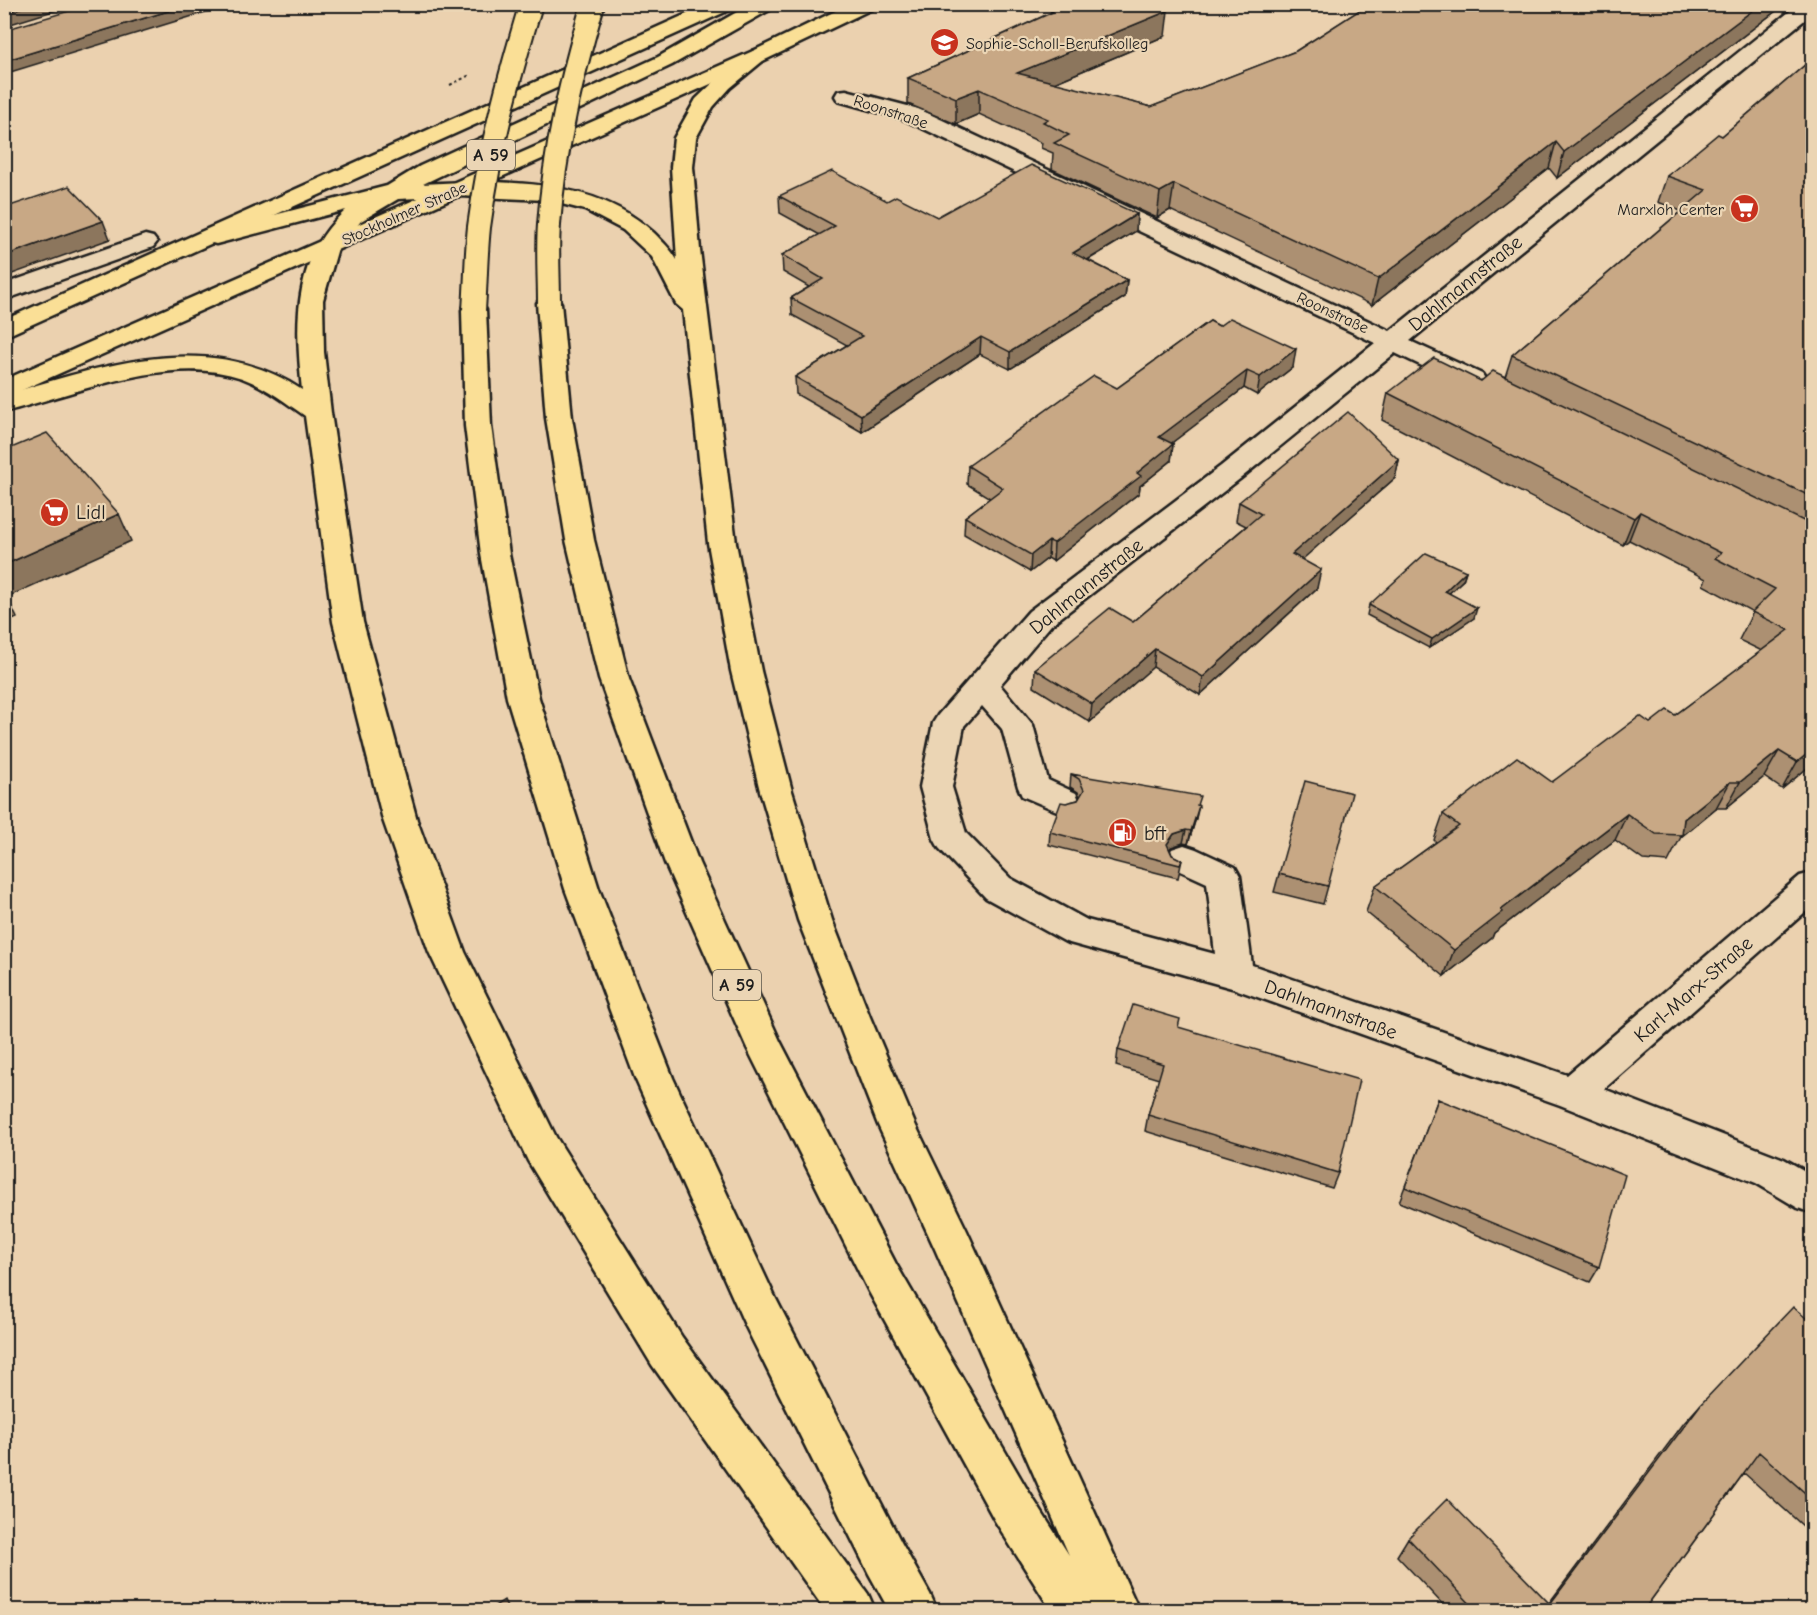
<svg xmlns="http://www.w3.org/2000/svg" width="1817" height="1615" viewBox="0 0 1817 1615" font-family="'Comic Neue',sans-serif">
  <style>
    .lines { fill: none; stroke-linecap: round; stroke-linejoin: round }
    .minor-casing { stroke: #1c1c1c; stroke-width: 5 }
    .major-casing { stroke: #1c1c1c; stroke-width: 5 }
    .highway-casing { stroke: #1c1c1c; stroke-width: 5 }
    .path { stroke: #1c1c1c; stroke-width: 2; stroke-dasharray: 3 3; stroke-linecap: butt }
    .minor { fill: #ebd5b4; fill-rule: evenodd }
    .major { fill: #fadf96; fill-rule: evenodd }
    .highway { fill: #fadf96; fill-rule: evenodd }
    .highway-bridge-casing { stroke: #1c1c1c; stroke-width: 26; stroke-linecap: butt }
    .highway-bridge { stroke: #fadf96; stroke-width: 22 }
    .wall { fill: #ac9072; stroke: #1c1c1c; stroke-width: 1.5 }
    .shaded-wall { fill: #8c765d; stroke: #1c1c1c; stroke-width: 1.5 }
    .building { fill: #c8a885; stroke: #1c1c1c; stroke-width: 1.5 }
    .labels { text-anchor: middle; stroke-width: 4.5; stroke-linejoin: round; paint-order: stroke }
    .far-poi-label { font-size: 16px; fill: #1c1c1c; stroke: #ebd5b4; text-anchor: start }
    .far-street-label { font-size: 16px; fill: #1c1c1c; stroke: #ebd5b4 }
    .shield { fill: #ebd5b4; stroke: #5a544a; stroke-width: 1.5 }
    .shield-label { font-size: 18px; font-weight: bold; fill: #1c1c1c }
    .street-label { font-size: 20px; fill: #1c1c1c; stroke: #ebd5b4 }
    .poi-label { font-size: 20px; fill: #1c1c1c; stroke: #ebd5b4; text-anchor: start }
  </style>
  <rect width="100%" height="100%" fill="#ebd1af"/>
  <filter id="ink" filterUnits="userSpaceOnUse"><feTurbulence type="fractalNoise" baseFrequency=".0167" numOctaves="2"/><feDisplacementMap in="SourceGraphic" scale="12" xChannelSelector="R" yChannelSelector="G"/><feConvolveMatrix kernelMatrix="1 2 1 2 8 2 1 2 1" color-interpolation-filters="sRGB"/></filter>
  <g filter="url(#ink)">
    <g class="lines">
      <defs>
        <path id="minor" d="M1799,4H1812V14L1410,341L1482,374L1486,380L1482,386L1473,388L1464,386L1395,353L1241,478L1051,625L1000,685L1033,725L1048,780L1076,793L1080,802L1076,811L1064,814L1022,796L1018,787L1002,729L982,706L964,726L952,787L966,833L1010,878L1087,920L1215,954L1207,883L1172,867L1167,858L1172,849L1184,845L1196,849L1235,867L1240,876L1252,965L1567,1075L1800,876L1812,873V906L1604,1089L1784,1159L1812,1175V1213L1798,1208L1756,1183L1560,1105L1232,988L1066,942L986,898L939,848L934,839L920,787L933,723L938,715L1029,611L1221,466L1375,343L903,119L838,101L835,96L838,91L846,90L919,109L1390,331Z
          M145,235L153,237L157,242L153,247L4,300V284Z"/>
        <path id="major" d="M709,4H737L734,8L4,337V320Z
          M850,4H877L874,8L767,59L4,398V380L753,51Z"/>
        <path id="highway" d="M751,4H776L773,8L672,65L423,184C499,180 593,177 653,232C662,241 671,249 677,260L671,167L674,138L696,99L716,80L753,51L760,49L767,51L770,55L730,88L713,107L696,138L693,167L700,250L736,543L761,671L792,791L832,920L870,1017L915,1124L967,1231L1139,1610H1051L995,1521L868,1290L746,1046L665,863L599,679L566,540L546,418L537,303L540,298L549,296L558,298L561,303L572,418L594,540L629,679L699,863L780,1041L896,1264L1027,1489L1069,1555L935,1249L878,1125L798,920L760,791L731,671L708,543L683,310L676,304L652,257L623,230L585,210L546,200L459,196L398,199L361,221L338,248L323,300L324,352L331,413L363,622L417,820L465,952L556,1137L682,1337L868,1594L875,1610H825L652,1365L528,1161L429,952L383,820L333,622L305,416C285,402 266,387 242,378C170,353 75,394 4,412V395C102,366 209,328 302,390C295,324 292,258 346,210L216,244L208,242L204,237L208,232L387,186L420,166L658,57Z
          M474,303L483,305L486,310L491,426L509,554L539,698L599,889L673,1078L775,1297L901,1542L930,1594L937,1610H889L869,1574L745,1325L635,1078L565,889L507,698L481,554L465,426L462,310L465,305Z"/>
      </defs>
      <use href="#minor" class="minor-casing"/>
      <use href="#major" class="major-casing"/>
      <use href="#highway" class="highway-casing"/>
      <path class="path" d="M450,85L470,75"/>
      <use href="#minor" class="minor"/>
      <use href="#major" class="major"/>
      <use href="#highway" class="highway"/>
      <defs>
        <path id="highway-bridge" d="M549,303C549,277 547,251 549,225C554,150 572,76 593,4
          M474,310C476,283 476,255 479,227C489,151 509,77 531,4"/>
      </defs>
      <use href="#highway-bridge" class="highway-bridge-casing"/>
      <use href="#highway-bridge" class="highway-bridge"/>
    </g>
    <path class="wall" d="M1363,4H1785L1557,178L1549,168L1372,305L1170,210L1157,218L1052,169L1053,153L1041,148L1042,143L979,114L956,124L908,104V78L1050,13L1051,11L1165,36L1054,83L1151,107L1296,51L1362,9Z
      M1812,59V764L1782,789L1764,777L1726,808H1716L1681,837L1668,862L1643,860L1615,840L1494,933L1492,938L1444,976L1366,912L1375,886L1436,842L1434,840L1443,814L1552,782L1650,723L1675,715L1762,651L1739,640L1753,612L1703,585L1706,579L1629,540L1623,545L1382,420L1388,393L1505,377L1512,355L1681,211L1658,202L1667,176L1722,136Z
      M779,196L887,201L937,217L1137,214L1136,231L1088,260L1127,280L1125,297L1010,369L980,354L862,432L796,394L795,377L847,345L792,315L791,298L809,287L783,272L782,255L820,235L780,213Z
      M1210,321L1293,367L1257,395L1244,388L1171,443L1173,444L1171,461L1140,486L1139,493L1053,561L1048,558L1030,572L964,534L965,517L990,498L967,484L968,466L1117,388Z
      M1399,460L1395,478L1302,559L1317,588L1200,695L1153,667L1090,722L1034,687L1035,669L1133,622L1246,526L1236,521L1239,502Z
      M1466,571L1463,580L1449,593L1474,618L1429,648L1367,615L1369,605Z
      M1071,774L1198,805L1196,818L1188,844L1183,843L1171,847L1170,849L1172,855L1182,860L1178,878L1049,845L1050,832L1066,803L1078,800L1080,797L1078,792L1070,787Z
      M1279,874L1328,886L1323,904L1274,892Z
      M1812,1020V1028L1809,1026Z
      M1178,1027L1338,1173L1332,1188L1145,1131L1148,1115L1159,1079L1116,1066L1118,1050Z
      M1438,1099L1599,1267L1590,1282L1399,1202Z
      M1812,1323V1534L1744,1473L1643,1611H1449L1397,1556L1408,1538L1549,1603L1684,1423L1701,1404Z"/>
    <path class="shaded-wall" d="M32,4H76L4,26V13Z
      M191,4H232L4,74V61Z
      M1761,4H1785L1557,178L1564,152Z
      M1168,11L1165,36L1016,99L1017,73Z
      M979,89V114L956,124V98Z
      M1556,142L1549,168L1372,305L1378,279Z
      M1174,184L1170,210L1157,218L1160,192Z
      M1137,214L1136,231L1072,269L1073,253Z
      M103,221L110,239L4,277V256Z
      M1127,280L1125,297L1010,369V352Z
      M981,337L980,354L862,432L861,415Z
      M1296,349L1293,367L1257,395L1260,377Z
      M1247,371L1244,388L1157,454L1159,437Z
      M1173,444L1171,461L1140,486L1139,493L1053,561L1054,543L1137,473Z
      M1399,460L1395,478L1288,572L1292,554Z
      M1640,512L1629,540L1623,545L1634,518Z
      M119,514L131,541L7,597L17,618L4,624V565Z
      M1049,541L1048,558L1030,572L1031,555Z
      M1321,570L1317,588L1200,695L1203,677Z
      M1466,571L1463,580L1442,600L1445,591Z
      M1477,608L1474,618L1429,648L1432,639Z
      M1155,649L1153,667L1090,722L1092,704Z
      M1812,750V764L1782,789L1797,762Z
      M1779,751L1764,777L1726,808L1740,782Z
      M1730,782L1716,808L1681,837L1684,819Z
      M1199,806L1196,818L1188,844L1191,831Z
      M1627,814L1615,840L1494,933L1492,938L1444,976L1454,950L1501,910Z
      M1186,830L1183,843L1171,847L1165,857L1167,844L1174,834Z"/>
    <path class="building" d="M4,4H32L4,13Z
      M93,4H191L4,61V30Z
      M1063,4H1154L1168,11L1017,73L1151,107L1296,51L1369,4H1761L1564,152L1556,142L1378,279L1174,184L1160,192L1054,143L1069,135L1043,122L1048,119L979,89L956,98L908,78L1053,12L1051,11Z
      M1812,59V497L1512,355L1706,190L1667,176L1718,134L1722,136Z
      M1031,165L1137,214L1073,253L1127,280L1010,352L981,337L861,415L795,377L862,336L791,298L823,279L782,255L835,226L779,196L832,171L887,201L896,196L937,217Z
      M69,186L103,221L4,256V208Z
      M1230,318L1296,349L1260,377L1247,371L1159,437L1173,444L1137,473L1141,476L1054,543L1049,541L1031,555L965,517L1003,488L968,466L1094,376L1117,388L1210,321L1219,326Z
      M1434,358L1481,381L1493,371L1812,525V750L1797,762L1779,751L1740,782H1730L1684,819L1682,835L1656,834L1627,814L1501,910L1503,912L1454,950L1375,886L1459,826L1443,814L1517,757L1552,782L1640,716L1650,723L1667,710L1675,715L1789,630L1752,612L1775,589L1715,558L1721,553L1640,512L1634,518L1388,393Z
      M1348,412L1399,460L1292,554L1321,570L1203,677L1155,649L1092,704L1035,669L1110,608L1133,622L1261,514L1239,502Z
      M47,433L119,514L4,565V451Z
      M1426,553L1466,571L1445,591L1477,608L1432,639L1369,605Z
      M1071,774L1200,796L1197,805L1199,806L1191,831L1186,830L1174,834L1167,844L1172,855L1182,860L1180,865L1050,832L1061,802L1066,803L1078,800L1084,790L1079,779Z
      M1305,781L1352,793L1328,886L1279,874Z
      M1133,1005L1180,1019L1178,1027L1359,1080L1338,1173L1148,1115L1163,1064L1118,1050Z
      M1438,1099L1625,1175L1599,1267L1405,1187Z
      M1793,1307L1812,1323V1499L1759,1452L1643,1611H1477L1408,1538L1447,1499L1550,1604L1701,1404Z
      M504,1600L509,1611H487Z"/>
  </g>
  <defs>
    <symbol id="school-disc" viewBox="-11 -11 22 22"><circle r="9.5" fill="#c8321e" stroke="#ebd5b4"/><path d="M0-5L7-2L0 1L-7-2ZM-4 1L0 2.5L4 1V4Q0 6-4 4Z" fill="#fff"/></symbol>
    <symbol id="supermarket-disc" viewBox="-11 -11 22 22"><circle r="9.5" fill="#c8321e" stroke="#ebd5b4"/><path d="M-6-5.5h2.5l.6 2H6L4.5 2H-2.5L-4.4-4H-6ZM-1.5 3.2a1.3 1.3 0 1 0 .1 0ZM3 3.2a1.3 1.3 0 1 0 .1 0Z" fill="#fff"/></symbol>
    <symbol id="fuel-disc" viewBox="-11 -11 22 22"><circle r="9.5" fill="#c8321e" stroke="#ebd5b4"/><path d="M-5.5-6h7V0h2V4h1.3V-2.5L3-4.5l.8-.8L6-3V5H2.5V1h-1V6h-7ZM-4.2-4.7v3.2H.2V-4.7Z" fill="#fff"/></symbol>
  </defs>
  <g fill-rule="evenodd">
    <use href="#school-disc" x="928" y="26" width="33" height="33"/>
    <use href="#supermarket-disc" x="1728" y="192" width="33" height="33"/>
    <use href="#supermarket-disc" x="38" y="496" width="33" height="33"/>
    <use href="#fuel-disc" x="1106" y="816" width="33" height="33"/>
  </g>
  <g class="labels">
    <g class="far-poi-label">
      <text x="966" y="49">Sophie-Scholl-Berufskolleg</text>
      <text x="1724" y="215" text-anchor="end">Marxloh Center</text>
    </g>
    <g class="far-street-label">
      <text transform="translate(891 111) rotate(18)" y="6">Roonstraße</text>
      <text transform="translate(404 213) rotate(-24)" y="6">Stockholmer Straße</text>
      <text transform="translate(1333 312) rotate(25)" y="6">Roonstraße</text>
    </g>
    <g class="shield">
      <rect x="467" y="140" width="48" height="30" rx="4.5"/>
      <rect x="713" y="970" width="48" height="30" rx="4.5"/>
    </g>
    <g class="shield-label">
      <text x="491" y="161">A 59</text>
      <text x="737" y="991">A 59</text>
    </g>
    <g class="street-label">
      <text transform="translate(1465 283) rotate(-39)" y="7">Dahlmannstraße</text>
      <text transform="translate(1086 586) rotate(-39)" y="7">Dahlmannstraße</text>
      <text transform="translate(1693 989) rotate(-41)" y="7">Karl-Marx-Straße</text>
      <text transform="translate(1331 1009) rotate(20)" y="7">Dahlmannstraße</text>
    </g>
    <g class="poi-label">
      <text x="76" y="519">Lidl</text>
      <text x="1144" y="840">bft</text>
    </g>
  </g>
  <rect width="1817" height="1615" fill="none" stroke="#ebd5b4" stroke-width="24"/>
  <rect x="12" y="12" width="1793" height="1591" fill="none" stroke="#1c1c1c" stroke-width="2" filter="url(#ink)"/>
</svg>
